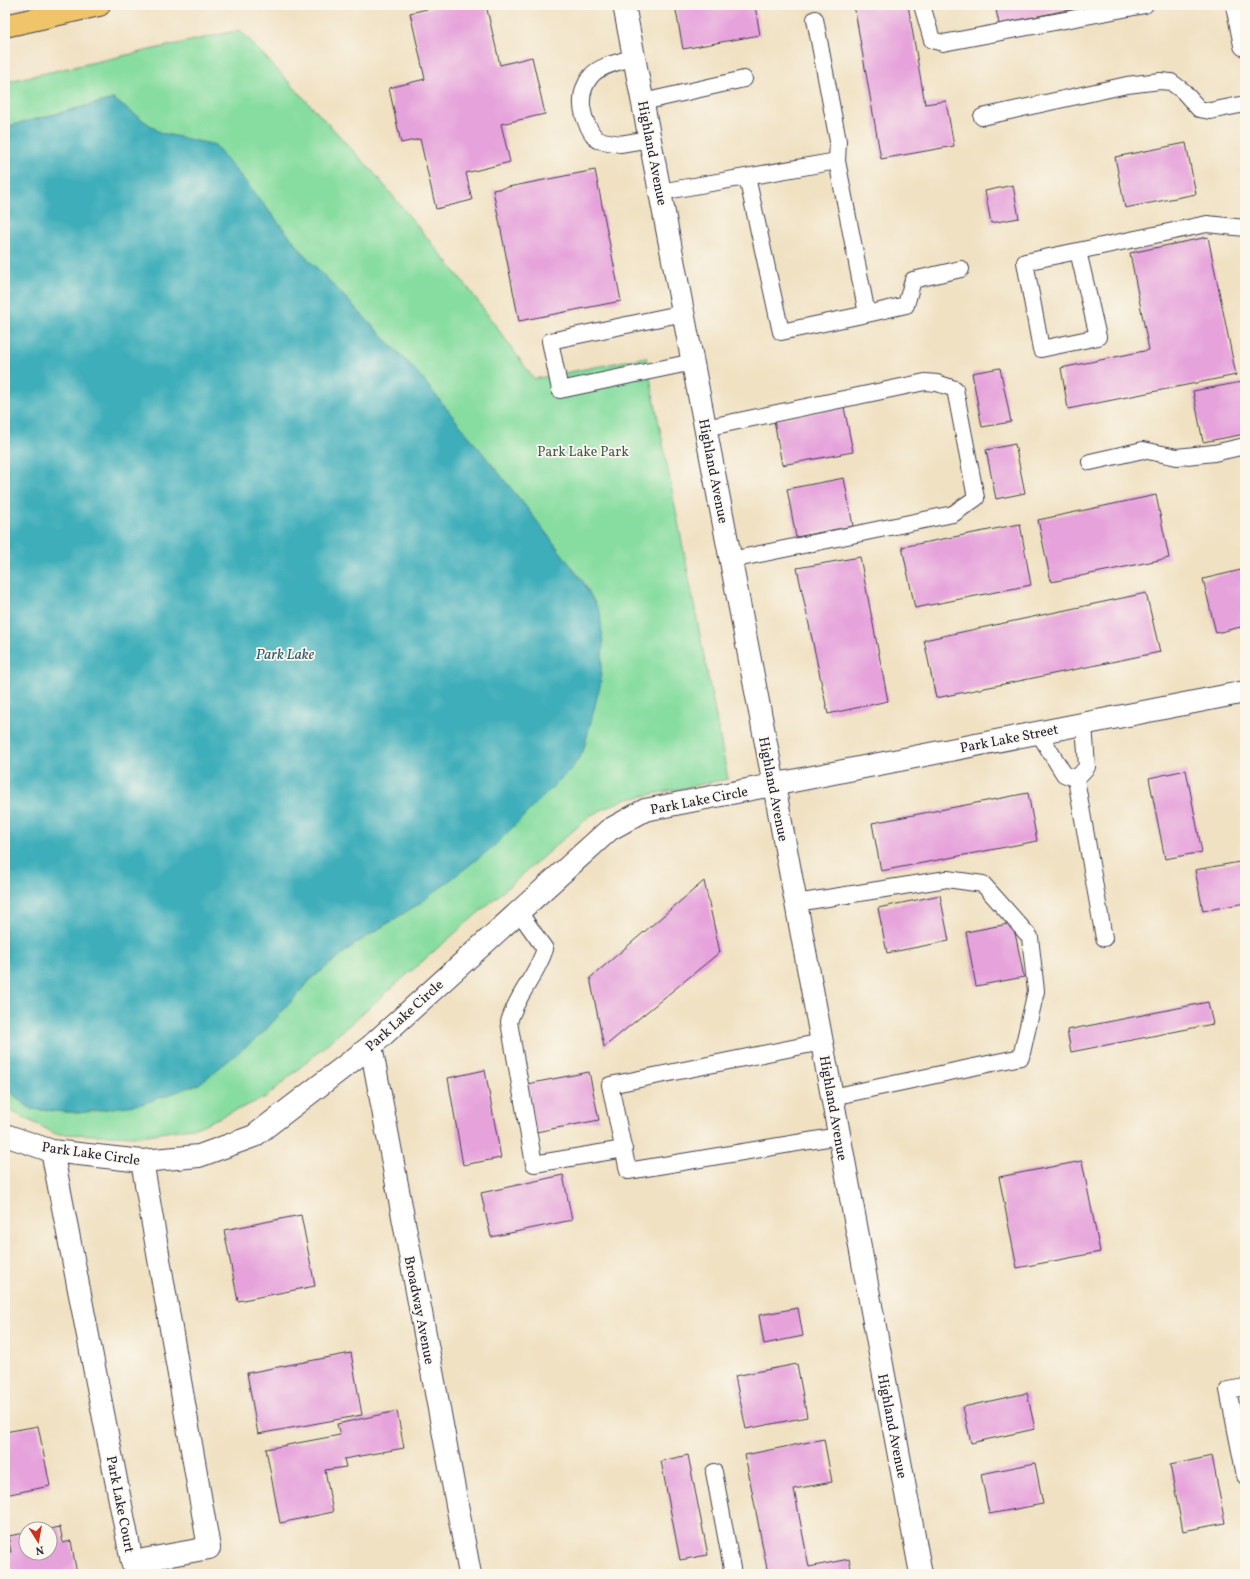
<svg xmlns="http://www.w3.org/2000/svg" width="1250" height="1579" viewBox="0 0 1250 1579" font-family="Vollkorn,serif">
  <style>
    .green { fill: #87dda0; stroke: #54806e }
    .water { fill: #3eaeba; stroke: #30687a }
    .building { fill: #e6a3db }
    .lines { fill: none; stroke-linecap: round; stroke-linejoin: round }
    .service-casing { stroke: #413f4f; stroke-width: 18 }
    .minor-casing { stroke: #413f4f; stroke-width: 24 }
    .tertiary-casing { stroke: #413f4f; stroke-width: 24 }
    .trunk-casing { stroke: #413f4f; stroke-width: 24 }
    .service { stroke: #fff; stroke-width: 16 }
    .minor { stroke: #fff; stroke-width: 22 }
    .tertiary { stroke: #fff; stroke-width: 22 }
    .trunk { stroke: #f0c469; stroke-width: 22 }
    .labels { text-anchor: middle; stroke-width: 3.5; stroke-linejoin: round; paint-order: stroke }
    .street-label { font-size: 14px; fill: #22223b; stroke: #fbf7ec }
    .park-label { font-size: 14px; fill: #405a59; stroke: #fbf7ec }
    .water-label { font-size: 15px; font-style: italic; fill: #2d5a6e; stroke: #fbf7ec }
  </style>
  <rect width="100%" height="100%" fill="#fbf7ec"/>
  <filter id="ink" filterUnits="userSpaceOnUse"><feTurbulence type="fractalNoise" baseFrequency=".025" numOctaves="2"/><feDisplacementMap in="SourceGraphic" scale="8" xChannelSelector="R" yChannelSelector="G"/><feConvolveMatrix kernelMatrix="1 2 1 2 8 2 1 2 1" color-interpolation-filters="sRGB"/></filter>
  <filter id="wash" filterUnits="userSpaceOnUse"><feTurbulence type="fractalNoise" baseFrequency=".012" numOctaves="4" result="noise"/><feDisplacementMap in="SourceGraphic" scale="16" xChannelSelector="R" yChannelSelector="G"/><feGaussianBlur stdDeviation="0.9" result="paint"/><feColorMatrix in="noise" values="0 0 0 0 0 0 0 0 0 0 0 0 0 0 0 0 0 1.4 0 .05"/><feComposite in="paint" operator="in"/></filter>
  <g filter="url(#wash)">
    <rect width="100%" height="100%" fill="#f0e1c2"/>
    <path class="green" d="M240,30L374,173L469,289L534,379L646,357L728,779L623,800L591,815L266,1097L198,1127L141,1136L56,1134L5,1108V1088L31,1109L79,1113L263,1033L310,980L355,944L423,901L600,612L583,582L527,508L416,371L309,260L215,145L161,133L113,99L5,127V82Z"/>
    <path class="water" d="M113,99L161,133L215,145L309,260L416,371L527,508L583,582L600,612L603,644L600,686L583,752L572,768L494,846L423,901L355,944L310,980L263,1033L199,1084L142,1104L79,1113L31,1109L5,1088V127Z"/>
    <g id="blocks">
      <path class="building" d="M444,5H486L500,65L532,57L545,114L501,124L510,162L466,173L472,200L436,209L420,139L401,143L389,88L425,79L410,13Z
        M675,5H758L755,6L760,35L683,49Z
        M854,5H908L925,104L946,101L954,146L881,159Z
        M995,5H1087V6L999,24Z
        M1186,143L1196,194L1125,208L1115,157Z
        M595,170L621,301L519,321L493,190Z
        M1013,185L1019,218L991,223L985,191Z
        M1208,237L1236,375L1068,409L1061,368L1149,350L1130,253Z
        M1000,368L1011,422L982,427L972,373Z
        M1242,382L1245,397V434L1203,442L1193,391Z
        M844,407L853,452L782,465L774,420Z
        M1015,444L1025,493L996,499L986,450Z
        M844,478L853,526L796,537L787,489Z
        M1156,495L1169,558L1051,582L1038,520Z
        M1020,524L1031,585L915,608L902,547Z
        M860,557L888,701L828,714L797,568Z
        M1241,570L1245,587V626L1216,633L1203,579Z
        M1146,593L1160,652L936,698L924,640Z
        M1186,770L1202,852L1165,859L1149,778Z
        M1028,793L1037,841L881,871L872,823Z
        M1245,861V903L1203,911L1195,870Z
        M704,881L720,952L604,1047L590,978Z
        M940,895L949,941L887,953L878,908Z
        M1013,923L1024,977L976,986L966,932Z
        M1208,1002L1213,1024L1071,1052L1067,1030Z
        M485,1070L501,1158L463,1165L448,1078Z
        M589,1072L599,1120L536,1132L527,1084Z
        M1082,1161L1100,1252L1017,1268L999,1177Z
        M563,1175L572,1220L491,1237L481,1193Z
        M301,1215L315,1286L238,1301L224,1230Z
        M798,1308L803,1336L764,1344L759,1315Z
        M351,1353L362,1415L258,1434L247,1373Z
        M797,1364L807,1417L746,1429L735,1376Z
        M1027,1393L1035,1429L971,1443L963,1407Z
        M397,1411L404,1448L344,1459L346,1467L325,1470L333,1512L280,1523L266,1449L340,1435L337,1424Z
        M38,1426L50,1486L5,1495V1432Z
        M824,1439L832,1482L794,1489L809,1567L849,1559L852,1574H768L745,1455Z
        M688,1455L708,1555L680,1560L661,1461Z
        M1212,1456L1225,1523L1183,1531L1170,1465Z
        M1035,1463L1043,1504L989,1514L981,1474Z
        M60,1527L63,1543L71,1541L77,1574H5V1553L11,1552L8,1536L26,1533V1553H50V1529Z"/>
    </g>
  </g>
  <g filter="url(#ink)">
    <use href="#blocks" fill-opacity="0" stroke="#413f4f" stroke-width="1"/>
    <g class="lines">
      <defs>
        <path id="service" d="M922,5L932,40L943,43L1145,5
          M815,19L838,141L837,161
          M634,57C621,62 600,65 591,76C575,96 582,122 597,140L620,144L650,139
          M643,102L744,79
          M982,117L1127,85L1160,81L1171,82L1183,91L1199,109L1210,111L1245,104
          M660,192L837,161L867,314L781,332L747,177
          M1078,251L1098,337L1041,349L1025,262L1207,224L1245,228
          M684,313L550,341L560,390L693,362
          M867,314L906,305L913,280L961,269
          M705,428L925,382L937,383L955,389L976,498L953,514L731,560
          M1090,462L1143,450L1177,457L1214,453L1245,446
          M1038,732L1064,774L1076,779L1087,767L1084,724
          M1076,779L1104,938
          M796,903L947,879L983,884L1030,937L1036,991L1021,1057L832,1097
          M519,912L545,949C536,977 517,994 509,1022L534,1164L624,1149
          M822,1042L610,1085L628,1171L839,1136
          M1245,1387L1228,1390L1245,1476
          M714,1472L733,1574"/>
        <path id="minor" d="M1237,5L1245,45
          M371,1046L470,1574
          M5,1135L52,1151L142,1161L199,1156L254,1136L371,1046L609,830L645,810L1245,692
          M52,1151L132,1562L209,1548L142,1161"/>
        <path id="tertiary" d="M624,5L774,785L921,1574"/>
        <path id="trunk" d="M5,26L99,5"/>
      </defs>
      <use href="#service" class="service-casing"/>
      <use href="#minor" class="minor-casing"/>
      <use href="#tertiary" class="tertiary-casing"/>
      <use href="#trunk" class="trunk-casing"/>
      <use href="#service" class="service"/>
      <use href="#minor" class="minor"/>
      <use href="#tertiary" class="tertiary"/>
      <use href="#trunk" class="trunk"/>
    </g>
  </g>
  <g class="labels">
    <g class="street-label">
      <text transform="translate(653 153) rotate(79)" y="5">Highland Avenue</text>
      <text transform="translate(714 471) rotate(79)" y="5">Highland Avenue</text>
      <text transform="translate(1009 738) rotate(-11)" y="5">Park Lake Street</text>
      <text transform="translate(774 789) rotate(79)" y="5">Highland Avenue</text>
      <text transform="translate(699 800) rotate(-11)" y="5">Park Lake Circle</text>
      <text transform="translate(404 1015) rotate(-42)" y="5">Park Lake Circle</text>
      <text transform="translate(834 1108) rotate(80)" y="5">Highland Avenue</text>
      <text transform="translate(91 1153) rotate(8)" y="5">Park Lake Circle</text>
      <text transform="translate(420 1310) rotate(79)" y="5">Broadway Avenue</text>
      <text transform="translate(893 1426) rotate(79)" y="5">Highland Avenue</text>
      <text transform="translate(121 1504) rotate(79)" y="5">Park Lake Court</text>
    </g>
    <g class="park-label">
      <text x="583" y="456">Park Lake Park</text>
    </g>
    <g class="water-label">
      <text x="285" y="659">Park Lake</text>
    </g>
  </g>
  <rect width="1250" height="1579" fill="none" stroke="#fbf7ec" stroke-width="20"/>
  <g transform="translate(38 1541) rotate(169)"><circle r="19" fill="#fbf7ec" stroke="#a4a2a5"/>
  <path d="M0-3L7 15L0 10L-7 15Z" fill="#c8321e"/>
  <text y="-6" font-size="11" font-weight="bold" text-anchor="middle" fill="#22223b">N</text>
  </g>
</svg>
